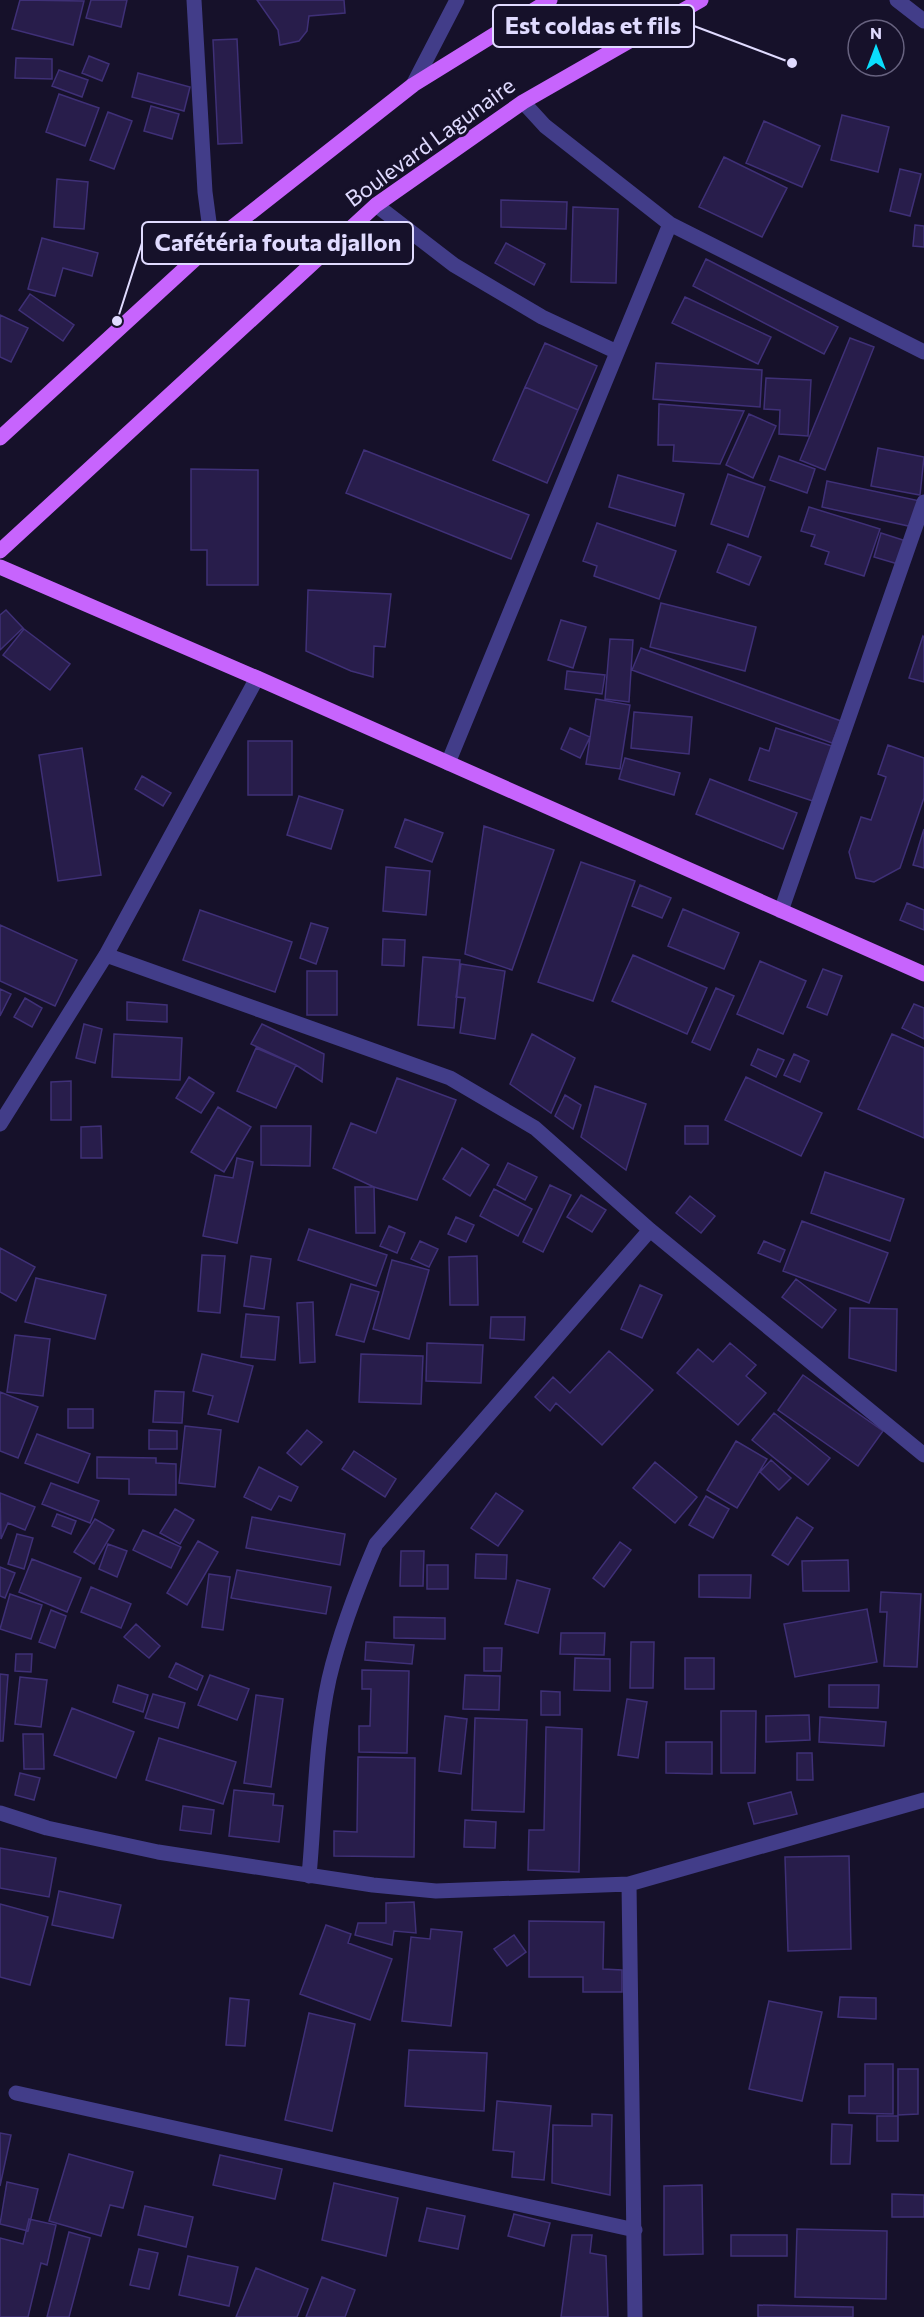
<svg xmlns="http://www.w3.org/2000/svg" width="924" height="2317" viewBox="0 0 924 2317" font-family="Commissioner,sans-serif">
  <style>
    .building { fill: #281d4b; stroke: #3f3077; stroke-width: 1.5 }
    .lines { fill: none; stroke-linecap: round; stroke-linejoin: round }
    .minor { stroke: #423d89; stroke-width: 15 }
    .major { stroke: #c764fd; stroke-width: 15 }
    .labels { text-anchor: middle; stroke-width: 6; stroke-linejoin: round; paint-order: stroke }
    .street-label { font-size: 22px; fill: #e0dbff; stroke: #16112a }
    .leader { fill: none; stroke: #e0dbff; stroke-width: 2 }
    .callout-dot { fill: #e0dbff; stroke: #16112a; stroke-width: 2 }
    .callout { fill: #16112a; stroke: #e0dbff; stroke-width: 2 }
    .callout-label { font-size: 24px; text-anchor: middle; font-weight: bold; fill: #e0dbff }
  </style>
  <rect width="100%" height="100%" fill="#16112a"/>
  <path class="building" d="M20,0L84,1L73,45L12,29Z
    M91,0H127L121,27L86,18Z
    M257,0H344L345,13L309,16L307,31L299,41L280,45L278,30Z
    M237,39L242,143L218,144L213,40Z
    M89,56L109,64L102,81L82,73Z
    M16,58L52,59V79L15,78Z
    M59,70L88,80L82,97L52,86Z
    M138,73L190,87L184,111L132,97Z
    M59,94L99,108L85,146L46,132Z
    M151,106L179,114L172,139L144,131Z
    M108,112L132,121L114,169L90,160Z
    M842,115L889,127L878,172L831,160Z
    M764,121L820,146L802,187L746,163Z
    M724,157L787,188L762,237L699,207Z
    M900,169L921,174L910,216L890,211Z
    M57,179L88,182L84,229L54,227Z
    M501,200L567,202L566,229L501,227Z
    M573,207L618,209L616,283L571,282Z
    M915,225L924,226V247L913,246Z
    M42,238L98,253L92,276L63,268L55,296L28,289Z
    M506,243L545,264L534,285L495,263Z
    M706,259L838,327L824,354L693,286Z
    M30,294L74,325L63,341L19,310Z
    M685,297L771,337L758,364L672,323Z
    M0,315L28,328L11,362L0,357Z
    M850,338L874,347L825,470L800,460Z
    M545,343L597,366L578,410L525,387Z
    M656,363L762,370L760,407L653,399Z
    M766,378L811,380L808,436L779,434L780,410L764,409Z
    M525,387L578,410L547,483L493,460Z
    M659,404L744,411L720,464L673,461L674,445H658Z
    M749,414L776,426L753,478L726,465Z
    M878,448L924,457L920,495L871,486Z
    M364,450L529,515L511,559L346,493Z
    M779,456L815,469L807,493L770,480Z
    M191,469L258,470V585H207V550H191Z
    M728,474L765,487L748,537L711,524Z
    M618,475L684,494L675,526L609,507Z
    M827,481L920,501L913,527L822,507Z
    M809,507L880,529L864,576L825,564L829,552L811,546L815,535L801,531Z
    M597,523L676,551L659,599L594,576L597,566L583,561Z
    M881,533L906,541L898,564L874,557Z
    M728,544L761,557L749,585L717,572Z
    M308,590L391,594L385,647L374,646L373,677L351,671L306,651Z
    M661,603L756,627L745,671L650,647Z
    M6,610L23,628L0,650V615Z
    M561,620L586,627L573,668L548,660Z
    M24,629L70,664L50,690L3,655Z
    M923,636L924,637V682L909,678Z
    M610,639L633,640L629,702L605,699Z
    M641,648L841,721L832,743L632,670Z
    M567,671L605,675L602,694L565,689Z
    M596,699L630,705L620,769L586,764Z
    M634,712L692,717L689,754L631,748Z
    M570,728L590,737L580,758L561,749Z
    M776,728L838,748L819,803L749,780L760,748L769,751Z
    M248,741H292V795H248Z
    M888,745L924,758V798L900,868L874,882L856,878L849,852L861,817L871,820L886,777L878,774Z
    M82,748L101,875L58,881L39,755Z
    M625,758L680,773L674,795L619,779Z
    M142,776L171,793L163,806L135,789Z
    M710,779L797,813L783,849L696,814Z
    M299,796L343,810L331,849L287,835Z
    M405,819L443,833L432,862L395,847Z
    M484,826L554,850L512,970L465,954Z
    M924,829V868L913,865Z
    M581,862L635,881L593,1001L538,982Z
    M386,867L430,871L426,915L383,911Z
    M640,885L671,898L662,918L632,906Z
    M907,903L924,910V930L900,920Z
    M683,909L739,933L724,969L668,946Z
    M200,910L292,942L275,992L183,960Z
    M311,923L328,928L316,964L300,958Z
    M0,925L77,960L55,1006L0,981Z
    M383,939L405,940L404,966L382,965Z
    M633,955L707,988L687,1034L612,1001Z
    M423,957L460,960L454,1028L418,1025Z
    M760,961L806,981L783,1034L737,1014Z
    M461,964L505,971L495,1039L460,1033L465,998L456,997Z
    M823,969L842,976L827,1015L807,1007Z
    M307,971H337V1015H307Z
    M716,988L734,996L710,1050L692,1042Z
    M0,989L11,994L0,1016Z
    M25,998L42,1008L32,1027L14,1017Z
    M127,1002L167,1005V1022L127,1020Z
    M914,1004L924,1008V1039L902,1028Z
    M84,1024L102,1029L95,1063L76,1058Z
    M262,1024L324,1054L322,1082L296,1065L251,1044Z
    M114,1034L182,1038L180,1080L112,1077Z
    M532,1034L575,1058L551,1113L510,1084Z
    M892,1034L924,1048V1138L858,1109Z
    M256,1048L296,1065L276,1108L237,1091Z
    M758,1049L784,1060L776,1077L751,1065Z
    M794,1054L809,1061L800,1082L784,1075Z
    M189,1077L214,1093L201,1113L176,1098Z
    M746,1077L822,1113L801,1156L725,1120Z
    M397,1078L456,1100L417,1200L374,1187L333,1168L351,1123L376,1133Z
    M71,1081V1120H51V1082Z
    M595,1086L646,1104L626,1170L581,1137Z
    M565,1095L581,1105L573,1129L555,1116Z
    M218,1107L251,1127L224,1172L191,1152Z
    M101,1126L102,1158H81V1127Z
    M261,1126H311L310,1166L261,1165Z
    M685,1126H708V1144H685Z
    M462,1148L489,1165L470,1196L443,1179Z
    M237,1158L253,1162L237,1243L203,1236L215,1175L233,1178Z
    M508,1163L537,1177L525,1200L497,1185Z
    M825,1172L904,1199L890,1241L811,1213Z
    M550,1185L571,1195L543,1252L523,1242Z
    M355,1187H374L375,1233H356Z
    M494,1189L532,1209L518,1236L480,1216Z
    M581,1195L606,1210L592,1232L567,1217Z
    M690,1196L715,1216L701,1233L676,1213Z
    M456,1217L474,1225L466,1242L448,1234Z
    M802,1221L888,1253L869,1303L783,1271Z
    M389,1226L405,1233L397,1253L380,1246Z
    M309,1229L387,1255L376,1286L298,1260Z
    M420,1241L438,1249L429,1267L411,1259Z
    M764,1241L785,1250L780,1262L758,1253Z
    M0,1248L35,1267L16,1301L0,1292Z
    M202,1255L225,1256L220,1313L198,1311Z
    M251,1256L271,1259L264,1309L244,1306Z
    M477,1256L478,1305H450L449,1257Z
    M392,1260L429,1270L409,1339L373,1329Z
    M36,1278L106,1295L95,1339L25,1322Z
    M796,1279L836,1310L822,1328L782,1297Z
    M351,1284L379,1292L364,1342L336,1335Z
    M640,1285L662,1295L642,1338L621,1329Z
    M313,1302L315,1362L300,1363L297,1303Z
    M850,1308L897,1309L896,1371L849,1358Z
    M246,1314L279,1317L275,1360L241,1357Z
    M491,1317H525L524,1340L490,1338Z
    M15,1335L50,1339L43,1396L7,1392Z
    M427,1343L483,1345L481,1383L426,1381Z
    M730,1343L756,1365L746,1376L766,1393L738,1425L677,1373L698,1349L713,1362Z
    M609,1351L653,1390L602,1445L556,1403L550,1411L535,1397L553,1377L570,1393Z
    M202,1354L253,1366L238,1422L208,1414L213,1396L193,1391Z
    M361,1354L423,1356L421,1404L359,1402Z
    M803,1375L883,1431L858,1466L778,1410Z
    M155,1391L184,1392L182,1423L153,1422Z
    M0,1392L38,1407L18,1458L0,1451Z
    M68,1409H93V1428H68Z
    M774,1413L830,1458L808,1485L752,1440Z
    M185,1426L221,1430L215,1487L179,1483Z
    M149,1430L177,1431V1449H149Z
    M307,1430L322,1442L301,1465L287,1453Z
    M37,1434L90,1454L78,1483L25,1463Z
    M736,1441L767,1459L737,1508L707,1490Z
    M354,1451L396,1479L385,1497L342,1469Z
    M97,1457L156,1458V1463L176,1464V1495L129,1494V1479L97,1478Z
    M771,1460L791,1478L779,1490L760,1472Z
    M655,1462L697,1497L675,1523L633,1488Z
    M259,1467L298,1487L291,1501L279,1496L271,1510L244,1497Z
    M51,1483L99,1501L90,1523L42,1504Z
    M0,1493L35,1507L25,1530L8,1523L1,1539Z
    M496,1493L523,1511L498,1546L471,1528Z
    M706,1496L729,1509L713,1538L689,1525Z
    M175,1509L194,1520L180,1544L160,1533Z
    M57,1514L76,1521L71,1534L52,1526Z
    M252,1517L345,1534L340,1565L246,1548Z
    M797,1517L813,1528L788,1565L772,1555Z
    M95,1519L114,1530L94,1564L74,1552Z
    M143,1530L181,1547L171,1568L133,1550Z
    M17,1534L33,1538L24,1569L8,1564Z
    M198,1541L218,1552L187,1605L167,1593Z
    M620,1542L631,1550L604,1587L593,1578Z
    M108,1544L127,1551L117,1577L99,1569Z
    M401,1551H424L423,1586H400Z
    M476,1554L507,1555L506,1579L475,1578Z
    M32,1559L81,1578L67,1612L19,1592Z
    M848,1560L849,1591H803L802,1561Z
    M427,1565H448V1589H427Z
    M0,1567L15,1573L5,1598L0,1596Z
    M237,1570L331,1587L326,1614L231,1598Z
    M209,1574L230,1577L223,1630L202,1627Z
    M699,1575H751L750,1598L699,1597Z
    M517,1580L550,1589L538,1633L505,1624Z
    M91,1587L131,1604L121,1628L81,1612Z
    M881,1592L921,1594L917,1667L884,1666L887,1612H880Z
    M10,1594L42,1605L31,1639L0,1629Z
    M867,1609L877,1662L795,1677L784,1624Z
    M51,1610L66,1616L55,1648L39,1642Z
    M394,1617L445,1618V1639L394,1638Z
    M136,1624L160,1646L149,1658L124,1637Z
    M561,1633H605L604,1655L560,1654Z
    M366,1642L414,1645L412,1664L365,1660Z
    M631,1642H654L653,1688H630Z
    M484,1648H502L501,1671H484Z
    M16,1654H32L31,1672L15,1671Z
    M575,1658L610,1659V1691L574,1690Z
    M685,1658H714V1689H685Z
    M176,1663L203,1676L197,1690L169,1677Z
    M362,1670L409,1671L407,1753L359,1752V1726H370L371,1689H362Z
    M0,1674L8,1675L3,1741H0Z
    M210,1675L249,1689L237,1720L198,1705Z
    M465,1675L500,1676L499,1710L463,1709Z
    M20,1677L47,1680L41,1727L15,1724Z
    M118,1685L148,1695L143,1712L113,1702Z
    M829,1685H879L878,1708L829,1707Z
    M541,1691L560,1692V1715H541Z
    M153,1694L185,1703L178,1728L145,1718Z
    M256,1695L283,1699L271,1787L244,1783Z
    M627,1699L647,1702L638,1758L618,1755Z
    M72,1708L134,1732L116,1778L54,1755Z
    M721,1711H756L755,1773H721Z
    M809,1715L810,1740L766,1742V1716Z
    M445,1716L467,1719L461,1774L439,1771Z
    M820,1717L886,1722L884,1746L819,1742Z
    M475,1718L527,1720L524,1812L472,1810Z
    M546,1727L582,1729L579,1872L528,1870L529,1830H544Z
    M23,1734H43L44,1769H24Z
    M159,1738L236,1762L223,1804L146,1780Z
    M666,1742H712V1774L666,1773Z
    M797,1753H812L813,1780H797Z
    M358,1757L415,1758L414,1857L334,1856V1831L357,1832Z
    M20,1773L40,1778L34,1800L15,1795Z
    M234,1790L274,1794L273,1805L283,1806L279,1842L229,1836Z
    M791,1792L797,1814L754,1824L748,1803Z
    M183,1806L214,1810L211,1834L180,1830Z
    M465,1820L496,1822L495,1848L464,1847Z
    M0,1848L56,1858L49,1897L0,1888Z
    M849,1856L851,1949L788,1951L785,1857Z
    M59,1891L121,1905L113,1938L52,1925Z
    M414,1902L416,1933L394,1931L392,1945L355,1935L358,1923H386V1903Z
    M0,1904L48,1917L30,1985L0,1977Z
    M529,1921L604,1922L603,1969L622,1970V1992H583V1977H529Z
    M326,1925L351,1934L348,1943L392,1959L370,2020L300,1994Z
    M431,1929L462,1932L451,2026L402,2021L411,1937L430,1939Z
    M514,1935L526,1952L507,1966L494,1949Z
    M840,1997L876,1998V2019L838,2017Z
    M230,1998L249,2000L245,2046L226,2045Z
    M769,2001L822,2012L802,2101L749,2089Z
    M309,2013L355,2024L332,2131L285,2120Z
    M409,2050L487,2053L484,2111L405,2106Z
    M865,2064H893V2114L849,2113V2096H865Z
    M898,2069H918V2114L898,2115Z
    M497,2101L551,2106L544,2180L512,2177L514,2152L493,2150Z
    M592,2114L612,2115L610,2195L552,2183L553,2125L592,2126Z
    M877,2116H898V2141H877Z
    M832,2124L852,2125L850,2164H831Z
    M0,2133L11,2135L0,2186Z
    M69,2154L133,2172L123,2208L110,2205L101,2236L49,2221Z
    M220,2155L282,2169L275,2199L213,2185Z
    M7,2182L38,2189L28,2231L0,2224Z
    M334,2183L398,2198L386,2256L322,2240Z
    M702,2185L703,2254L664,2255V2186Z
    M892,2194L924,2195V2217H892Z
    M145,2206L193,2217L186,2247L138,2235Z
    M427,2208L465,2216L458,2249L419,2241Z
    M514,2214L550,2223L544,2246L508,2236Z
    M29,2219L56,2225L47,2265L41,2263L28,2317H0V2238L23,2244Z
    M797,2229L887,2231L886,2299L795,2297Z
    M69,2232L90,2238L69,2317H47Z
    M572,2235H592L590,2253L606,2256L608,2317H561Z
    M731,2235H787V2256H731Z
    M139,2249L158,2253L149,2289L130,2285Z
    M188,2256L238,2267L229,2306L179,2295Z
    M256,2268L308,2289L297,2317H236Z
    M322,2277L355,2290L345,2317H306Z
    M758,2305L853,2307V2317H758Z"/>
  <g class="lines">
    <path class="minor" d="M194,0L205,192L209,222L216,240
      M897,0L924,21
      M413,85L457,0
      M523,102L545,126L670,224L924,352
      M376,205L454,265L542,317L617,352
      M448,763L670,224
      M781,911L924,502
      M106,955L450,1078L535,1128L650,1230L924,1455
      M0,1124L106,955L257,678
      M0,1813L47,1828L158,1852L373,1885L436,1891L629,1884L924,1800
      M309,1876C315,1811 315,1743 329,1679C340,1632 357,1588 376,1544L650,1230
      M629,1884L635,2317
      M16,2093L635,2230"/>
    <path class="major" d="M0,438L216,240L413,85L550,0
      M0,551L376,205L523,102L701,0
      M0,567L257,678L924,974"/>
  </g>
  <g class="labels">
    <g class="street-label">
      <text transform="translate(430 142) rotate(-36)" y="8">Boulevard Lagunaire</text>
    </g>
  </g>
  <path class="leader" d="M792 63L694 26M117 321L142 243"/>
  <g class="callout-dot">
    <circle cx="792" cy="63" r="6"/>
    <circle cx="117" cy="321" r="6"/>
  </g>
  <g class="callout">
    <rect x="493" y="5" width="201" height="42" rx="6"/>
    <rect x="142" y="222" width="271" height="42" rx="6"/>
  </g>
  <g class="callout-label">
    <text x="593" y="34">Est coldas et fils</text>
    <text x="278" y="251">Cafétéria fouta djallon</text>
  </g>
  <g transform="translate(876 48)"><circle r="28" fill="#16112a" stroke="#67627f" stroke-width="1.5"/>
  <path d="M0-4.5L10 22L0 15L-10 22Z" fill="#0adefc"/>
  <text y="-9" font-size="16" font-weight="bold" text-anchor="middle" fill="#e0dbff">N</text>
  </g>
</svg>
